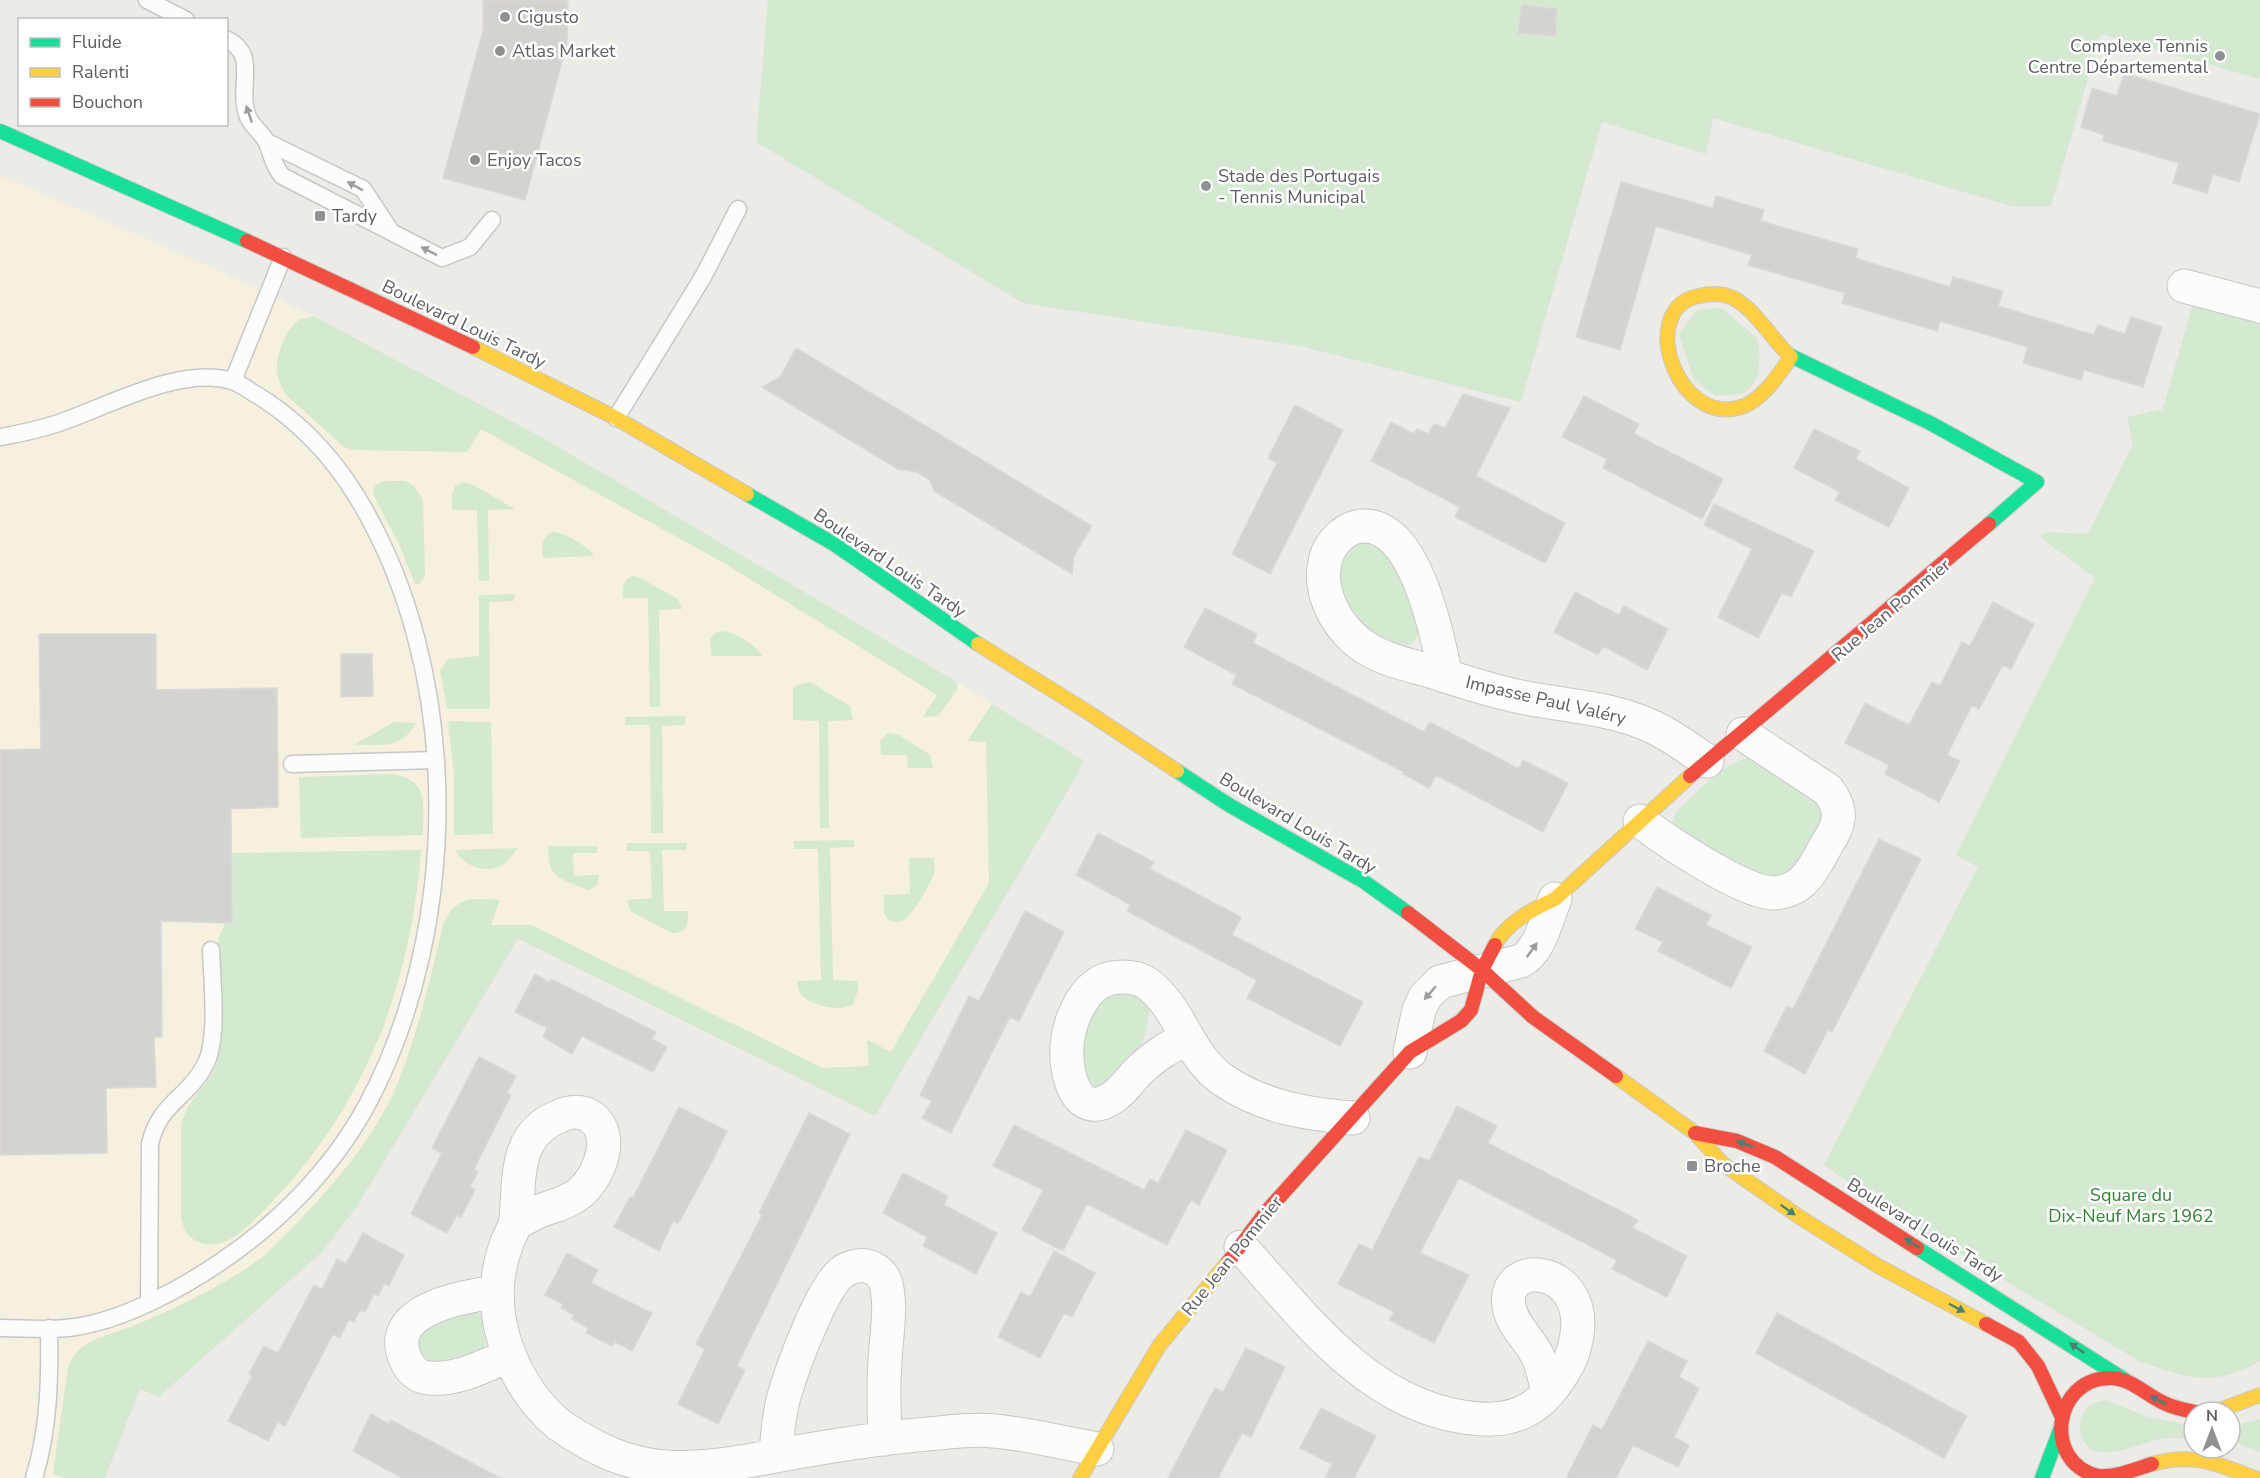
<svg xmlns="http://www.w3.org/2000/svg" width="2260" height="1478" viewBox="0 0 2260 1478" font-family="'Nunito Sans',sans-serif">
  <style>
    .commercial { fill: #f5f0df }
    .green { fill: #d5e8d2 }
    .building { fill: #d4d3d0; stroke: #dbd9d6; stroke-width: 1.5 }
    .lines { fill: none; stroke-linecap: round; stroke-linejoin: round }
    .lane-casing { stroke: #c7c7c7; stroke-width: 19 }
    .street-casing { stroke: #c7c7c7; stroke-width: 35 }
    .fast-casing { stroke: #c8c9c8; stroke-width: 16 }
    .slow-casing { stroke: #c8c9c8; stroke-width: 16 }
    .jam-casing { stroke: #c8c9c8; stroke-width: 16 }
    .lane { stroke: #fcfcfb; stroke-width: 16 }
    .street { stroke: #fcfcfb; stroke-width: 33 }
    .fast { stroke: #16e098; stroke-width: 14 }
    .slow { stroke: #ffcf43; stroke-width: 14 }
    .jam { stroke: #f24e42; stroke-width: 14 }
    .oneway { fill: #9c9ea0 }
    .oneway2 { fill: #4a8071 }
    .poi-dot { fill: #8e9192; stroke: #fff; stroke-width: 2 }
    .labels { text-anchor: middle; stroke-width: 5; stroke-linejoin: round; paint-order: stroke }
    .poi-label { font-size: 18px; fill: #5c6064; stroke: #fff; text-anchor: start }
    .street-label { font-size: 18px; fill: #5c6064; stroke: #fff }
    .park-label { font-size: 18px; fill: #368137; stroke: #fff }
  </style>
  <rect width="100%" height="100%" fill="#ecebe6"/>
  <path class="commercial" d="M0,175L211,267L313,316L543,438L957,682L1083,760L1076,777L875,1116L517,940L356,1208L322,1252L159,1397L140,1389L105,1478H0Z"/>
  <path class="green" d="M768,0H2260V79L2101,34L2051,206H2011L1713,118L1706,154L1602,122L1521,402L1300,346L1023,303L756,142Z
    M2193,304L2260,322V1361C2215,1388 2185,1378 2139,1361L1894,1214L1824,1165L1978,867L1956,855L2095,578L2040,537L2047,532L2088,534L2133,444L2127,417L2163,409Z
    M1720,307L1758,339C1760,356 1763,381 1745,392C1738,396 1724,395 1716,396L1694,380L1679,334L1696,311Z
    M313,316L543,438L957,682V690L938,716L923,717L937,695L724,563L481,429L467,452L354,450L344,447L286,395C282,388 278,381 277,372C275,357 286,328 299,320C303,318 309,317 313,316Z
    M385,481H405L414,486L423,500L425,576L420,584H415L399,544L373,494C374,485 377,483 385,481Z
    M463,482L473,485L515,509L488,510L489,581H479L477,510H452V494L455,486Z
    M552,532C565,532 582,544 592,552L593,556L543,558C542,546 541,538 552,532Z
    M1368,539L1392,550L1422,626C1406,675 1362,626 1342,608L1336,563L1343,549Z
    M634,576L640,578L678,599L682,609L659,610L660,707H650L648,598H623C623,587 622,579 634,576Z
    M515,594L514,601L489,602L490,709H447L440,670L448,659L479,656V595Z
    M723,631C736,633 755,644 762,656H711L710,639L715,633Z
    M810,682L850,706L853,720L828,721L829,828H820L819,721L793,720V690L797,685Z
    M992,704L1083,760L1076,777L875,1116L518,939L356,1208L322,1252L159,1397L140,1389L105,1478H63L53,1474L68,1368C71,1360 73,1354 80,1349C96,1336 119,1332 138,1324C181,1305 224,1286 262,1257C272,1249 282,1238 291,1229C329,1191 376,1136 396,1087C418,1034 430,980 443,925C455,896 472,898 500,900L491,925H531L823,1068L869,1066L867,1040L891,1052L989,883L986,742L967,741Z
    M685,716V725L662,726L663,833H651L650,725H625V717Z
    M448,721L491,722L493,834L454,835V774Z
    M394,722L416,723C401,750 381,744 354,745Z
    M888,733L899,735L926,752L930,755L933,768H908L907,755H881L880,741Z
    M1749,758L1763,763L1828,811L1808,860L1774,884L1673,829V821L1676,812C1696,794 1722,762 1749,758Z
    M390,774C430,779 423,803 423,835L301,838L299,777Z
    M854,840V847L830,848L833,980L858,981V990L853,1004C842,1013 811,1005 801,995C798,991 798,985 797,981L821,980L818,849H794V841Z
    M627,843H686V850H662L664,911H688C688,924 688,933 672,933L630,911L627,900L652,898L650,851H627Z
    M548,846H597V853H573L574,876L598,875V884L589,890L584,889C556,875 549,880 548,846Z
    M518,848C514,853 511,859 505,863C488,876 464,867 455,850Z
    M421,850C411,986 365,1106 269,1205C252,1221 233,1248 206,1244C191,1242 183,1231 181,1217V1126C187,1095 214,1084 219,1054C226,1019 221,980 218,944C218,938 223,929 225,923H232V853Z
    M909,858H934C934,863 935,868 934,873C932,882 911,918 902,921C897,923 893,921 888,920L884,913V895L910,894Z
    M1119,986L1150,998C1149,1042 1138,1052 1113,1086L1093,1088L1084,1081L1078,1037L1090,1003Z
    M468,1309L479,1313L484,1321L487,1337L484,1347L476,1354L452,1366L422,1360L415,1346L418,1330Z
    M2107,1400L2145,1416L2194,1426V1438C2183,1438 2172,1437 2161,1439C2142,1442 2111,1459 2093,1450C2077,1442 2076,1417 2089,1406C2094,1402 2101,1401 2107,1400Z
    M2260,1419V1452L2230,1441V1427Z"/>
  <path class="building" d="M483,0H568L567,43L525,200L443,178L483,31Z
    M1522,5L1557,9L1555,36L1518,33Z
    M2124,73L2260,114L2239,182L2213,174L2207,193L2173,183L2179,163L2103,141L2104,135L2081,127L2092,88L2117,96Z
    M1621,182L1713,208L1716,196L1764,210L1761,221L1858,249L1855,258L1950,287L1953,277L2003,291L1998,306L2094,335L2098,325L2125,334L2131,317L2162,327L2143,387L2084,370L2081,380L2023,363L2028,347L1940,321L1937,331L1842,303L1845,293L1748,265L1752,255L1656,226L1620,350L1576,337Z
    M796,348L1092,526L1074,556L1072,574L934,491L930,480L917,472L898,469L762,387L780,377Z
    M1463,394L1510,408L1476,476L1565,523L1545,563L1455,517L1460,507L1371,461L1391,422L1414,434L1417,429L1428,434L1434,424L1445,428Z
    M1584,396L1639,424L1634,434L1723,479L1702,519L1603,468L1607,459L1562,437Z
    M1295,405L1343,430L1270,574L1232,554L1277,463L1268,458Z
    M1814,429L1860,451L1856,459L1909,488L1889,527L1835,500L1840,492L1794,468Z
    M1714,504L1814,551L1791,597L1782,593L1758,638L1718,617L1752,549L1704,525Z
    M1575,592L1619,615L1624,606L1668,629L1647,670L1603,646L1598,655L1554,632Z
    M1993,602L2034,624L2011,669L2003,665L1979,709L1972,705L1947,755L1960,761L1939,802L1885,774L1889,765L1845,743L1865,703L1909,725L1932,682L1940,686L1962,642L1970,646Z
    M1205,608L1257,634L1253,643L1424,732L1430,722L1519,769L1523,760L1568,783L1543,832L1436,775L1429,788L1403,774L1404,772L1232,684L1236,675L1184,647Z
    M39,634H156V690L277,688L278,807L231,809L232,923L161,921L162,1037H154L156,1087L106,1088L107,1153L0,1155V750L41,749Z
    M341,654H372L373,696L341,697Z
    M1098,833L1154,862L1150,869L1241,917L1232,935L1363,1002L1340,1046L1247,998L1257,980L1127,911L1131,905L1076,875Z
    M1879,839L1921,859L1832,1032L1828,1030L1805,1074L1764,1051L1787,1006L1793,1009Z
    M1657,887L1711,915L1706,925L1752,947L1731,988L1658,951L1663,942L1635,929Z
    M1025,911L1064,932L1019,1021L1010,1017L951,1133L922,1118L932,1101L920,1095L969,996L979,1001Z
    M535,974L549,982L551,979L656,1032L652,1039L667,1047L653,1072L582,1036L572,1054L543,1037L547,1028L515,1012Z
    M479,1057L516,1076L507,1093L511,1095L474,1169L478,1172L470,1187L475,1190L461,1217L457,1215L447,1233L411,1214L442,1153L432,1148Z
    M1457,1106L1497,1126L1488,1143L1638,1220L1633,1228L1687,1256L1667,1297L1612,1269L1617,1260L1459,1178L1420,1253L1469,1275L1434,1343L1389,1320L1394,1312L1338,1284L1359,1244L1372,1250L1419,1157L1429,1161Z
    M679,1107L727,1131L713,1160L678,1224L673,1221L659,1251L614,1227L630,1197L633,1198Z
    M809,1113L850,1134L737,1366L745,1370L718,1424L678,1404L705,1349L696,1344L762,1215L759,1213Z
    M1014,1125L1144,1190L1150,1179L1158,1183L1186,1130L1227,1150L1199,1205L1191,1200L1167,1245L1087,1204L1063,1251L1022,1230L1043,1190L993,1166Z
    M903,1173L948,1196L944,1205L997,1233L976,1274L923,1246L927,1237L883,1213Z
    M363,1233L404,1255L389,1286L384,1284L378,1296L374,1294L365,1312L360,1310L354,1322L349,1319L340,1338L333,1334L285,1426L278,1422L268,1441L228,1421L252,1376L249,1374L264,1346L278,1353L314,1285L322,1289L337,1259L346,1264Z
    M1054,1251L1095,1273L1072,1317L1064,1313L1040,1358L998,1337L1021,1292L1030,1297Z
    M567,1253L598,1270L591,1283L652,1313L632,1351L615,1342L612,1346L586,1333L588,1328L572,1319L574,1315L561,1308L563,1304L545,1295Z
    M1777,1313L1967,1416L1944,1458L1756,1353Z
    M1648,1341L1687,1361L1679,1377L1699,1388L1674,1437L1689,1445L1678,1467L1633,1445L1616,1478H1566L1593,1425L1602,1430Z
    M1246,1348L1285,1367L1251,1437L1242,1433L1218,1478H1168L1215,1388L1223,1392Z
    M1321,1408L1376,1436L1354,1478H1325L1332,1464L1300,1448Z
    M371,1414L389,1424L391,1420L500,1478H402L353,1451Z"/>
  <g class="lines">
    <defs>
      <path id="lane" d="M147,0L186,20
        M226,39C260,55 236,86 248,117C252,127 263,133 267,143C273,157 272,163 282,176L442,258L470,247L492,220
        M267,142L363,189L390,230
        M233,381L283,257
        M616,418L703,277L738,209
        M0,437C19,434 40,429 59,423C106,407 181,365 232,381C239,383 246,388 252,392C296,418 330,453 357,497C463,670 462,927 367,1105C332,1169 279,1223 219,1263C179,1290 123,1320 75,1327C51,1331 25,1328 0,1328
        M292,764L436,760
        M149,1302L150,1144C159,1103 188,1098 205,1065C219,1039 212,981 211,950
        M34,1478C49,1429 50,1379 49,1328"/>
      <path id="street" d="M2184,286L2260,306
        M1446,676C1437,636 1415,514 1356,527C1342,531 1330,544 1326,558C1316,592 1338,630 1366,648C1385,660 1409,665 1430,671C1462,681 1493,692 1526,698C1562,705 1598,707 1633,719C1661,728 1684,745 1707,761
        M1640,821C1666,841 1741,891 1772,893C1780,893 1791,890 1798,885C1811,876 1819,858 1827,844C1840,824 1844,811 1828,790L1743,734
        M1186,1038C1170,1047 1154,1056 1141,1069C1132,1077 1123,1091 1112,1098C1075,1122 1065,1071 1067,1045C1069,1024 1079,997 1096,985C1108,975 1135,974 1148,984C1181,1009 1188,1056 1223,1080C1262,1107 1307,1114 1353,1118
        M1410,1052L1419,1010L1425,997L1440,982L1521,961C1541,950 1546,919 1555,899
        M516,1223C522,1220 529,1216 535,1213C550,1206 567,1204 580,1193C601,1175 618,1129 586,1114C578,1111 568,1112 560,1116C513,1134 520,1179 516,1220C515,1227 511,1233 508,1240C504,1250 501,1261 499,1272C490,1327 516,1388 558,1424C635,1478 685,1473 775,1456C829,1446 884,1437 939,1433C956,1431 976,1429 994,1431C1028,1434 1063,1443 1097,1449
        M1241,1247C1303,1315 1365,1402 1463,1417C1483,1420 1502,1421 1521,1413C1540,1405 1555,1387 1565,1369C1572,1359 1575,1347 1577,1335C1587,1264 1501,1258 1509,1306C1512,1326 1530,1339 1538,1357C1543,1368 1545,1380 1548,1392
        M497,1292C465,1296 382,1309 406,1360C410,1370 419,1378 430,1378C458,1381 484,1365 509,1356
        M776,1456C777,1435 779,1413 785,1393C793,1366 821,1290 841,1273C847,1268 859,1264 867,1266C875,1268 884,1275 886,1284C892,1308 886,1337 885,1361C883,1387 884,1413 885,1439"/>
      <path id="fast" d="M0,131L247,241
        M1789,355L1930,423L2037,482L1989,524
        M747,494L834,544L978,644
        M1177,771L1229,805L1363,881L1408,913
        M1917,1248L2125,1380
        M2042,1478L2060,1430"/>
      <path id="slow" d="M473,347L616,418L747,494
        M1789,355C1771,338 1757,312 1735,299C1724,293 1711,293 1699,296C1635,308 1678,431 1744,406C1764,398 1779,374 1791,357
        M978,644L1086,711L1177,771
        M1495,945C1506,923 1533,909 1555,899L1690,776
        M1616,1076L1695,1133L1723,1164L1801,1218L1878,1266L1986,1324
        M2202,1412L2220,1410L2260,1395
        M2152,1464C2192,1452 2218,1464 2255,1478
        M1080,1478L1159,1346L1228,1262"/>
      <path id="jam" d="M247,241L473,347
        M1690,776L1989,524
        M1408,913L1482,970L1533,1017L1616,1076
        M1695,1133L1737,1141L1775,1157L1917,1248
        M1228,1262L1266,1212L1410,1052L1461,1021L1471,1010L1482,970L1495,945
        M1986,1324L2019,1342L2038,1366L2061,1415
        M2152,1464C2136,1469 2115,1478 2098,1476C2042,1463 2053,1378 2110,1378C2131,1378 2146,1395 2164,1403C2174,1408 2184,1410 2195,1412"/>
    </defs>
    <use href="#lane" class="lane-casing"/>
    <use href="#street" class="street-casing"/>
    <use href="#fast" class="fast-casing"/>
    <use href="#slow" class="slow-casing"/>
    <use href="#jam" class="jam-casing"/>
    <use href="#lane" class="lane"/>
    <use href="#street" class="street"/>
    <use href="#fast" class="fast"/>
    <use href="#slow" class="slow"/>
    <use href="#jam" class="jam"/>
  </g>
  <defs><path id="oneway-solid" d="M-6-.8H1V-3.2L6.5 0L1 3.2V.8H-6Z" transform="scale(1.5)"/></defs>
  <g class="oneway">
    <use href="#oneway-solid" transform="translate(249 114) rotate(-109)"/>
    <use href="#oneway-solid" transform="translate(355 186) rotate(-151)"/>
    <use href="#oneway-solid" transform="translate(429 251) rotate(-153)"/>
    <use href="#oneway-solid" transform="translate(1532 950) rotate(-54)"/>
    <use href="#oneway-solid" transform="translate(1430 993) rotate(131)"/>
  </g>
  <g class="oneway2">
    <use href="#oneway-solid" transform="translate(1745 1144) rotate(-159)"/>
    <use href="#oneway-solid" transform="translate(1788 1210) rotate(35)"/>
    <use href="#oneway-solid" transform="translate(1912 1243) rotate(-148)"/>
    <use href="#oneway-solid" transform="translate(1957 1308) rotate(28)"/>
    <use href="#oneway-solid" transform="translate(2077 1348) rotate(-146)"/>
    <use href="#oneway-solid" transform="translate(2158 1400) rotate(-151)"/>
  </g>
  <g class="poi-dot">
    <circle cx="505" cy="17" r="6"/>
    <circle cx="500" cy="51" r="6"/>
    <circle cx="2220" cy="56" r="6"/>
    <circle cx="475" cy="160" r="6"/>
    <circle cx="1206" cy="186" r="6"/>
    <rect x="314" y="210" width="12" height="12" rx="3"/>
    <rect x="1686" y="1160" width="12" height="12" rx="3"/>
  </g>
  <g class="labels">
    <g class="poi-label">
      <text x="517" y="23">Cigusto</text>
      <text x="2208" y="52" text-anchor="end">Complexe Tennis<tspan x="2208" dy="21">Centre Départemental</tspan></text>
      <text x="512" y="57">Atlas Market</text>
      <text x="487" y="166">Enjoy Tacos</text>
      <text x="1218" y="182">Stade des Portugais<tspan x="1218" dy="21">- Tennis Municipal</tspan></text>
      <text x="332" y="222">Tardy</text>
      <text x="1704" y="1172">Broche</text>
    </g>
    <g class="street-label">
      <text transform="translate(464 324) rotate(26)" y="6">Boulevard Louis Tardy</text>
      <text transform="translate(890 563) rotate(34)" y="6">Boulevard Louis Tardy</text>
      <text transform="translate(1891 610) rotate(-40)" y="6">Rue Jean Pommier</text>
      <text transform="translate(1546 700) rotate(13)" y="6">Impasse Paul Valéry</text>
      <text transform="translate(1298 823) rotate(31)" y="6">Boulevard Louis Tardy</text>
      <text transform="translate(1925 1230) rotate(32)" y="6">Boulevard Louis Tardy</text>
      <text transform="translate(1232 1256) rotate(-51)" y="6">Rue Jean Pommier</text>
    </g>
    <g class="park-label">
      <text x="2131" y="1201">Square du<tspan x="2131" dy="21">Dix-Neuf Mars 1962</tspan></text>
    </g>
  </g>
  <rect x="18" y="18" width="210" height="108" fill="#ffffff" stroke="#bebfc1" stroke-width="1.5"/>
  <rect x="30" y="38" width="30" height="9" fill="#16e098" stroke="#bebfc1" stroke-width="1.5"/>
  <text x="72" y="48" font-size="18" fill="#5c6064">Fluide</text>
  <rect x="30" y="68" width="30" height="9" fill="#ffcf43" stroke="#bebfc1" stroke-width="1.5"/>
  <text x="72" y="78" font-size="18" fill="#5c6064">Ralenti</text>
  <rect x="30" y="98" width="30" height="9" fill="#f24e42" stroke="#bebfc1" stroke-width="1.5"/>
  <text x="72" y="108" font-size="18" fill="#5c6064">Bouchon</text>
  <g transform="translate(2212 1430)"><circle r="28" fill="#ffffff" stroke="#bebfc1" stroke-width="1.5"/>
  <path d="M0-4.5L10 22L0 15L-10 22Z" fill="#8e9192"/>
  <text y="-9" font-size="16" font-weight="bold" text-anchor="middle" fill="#5c6064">N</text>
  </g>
</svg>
